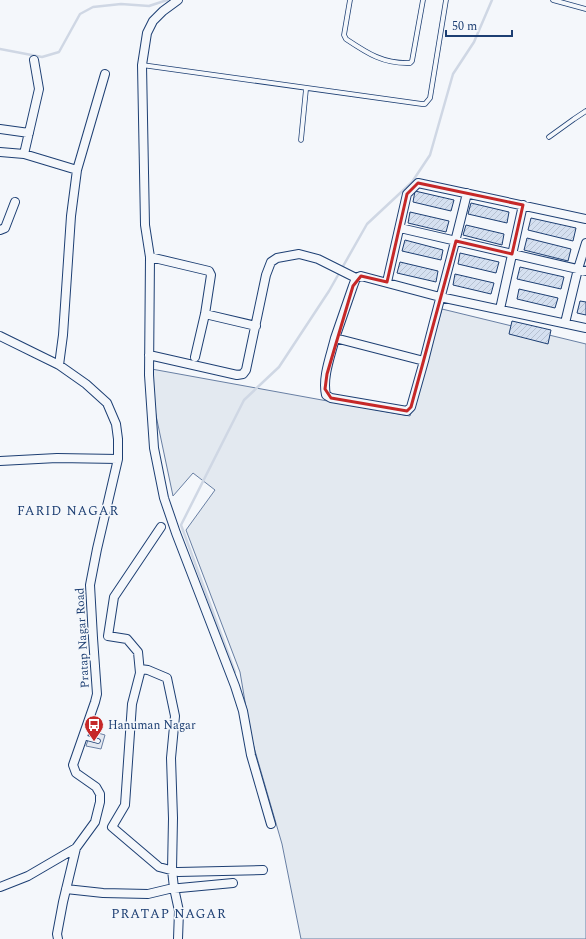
<svg xmlns="http://www.w3.org/2000/svg" width="586" height="939" viewBox="0 0 586 939" font-family="Spectral,serif">
  <style>
    .green { fill: #e3e9f0; stroke: #687fa3 }
    .parking { fill: #e3e8f0; stroke: #687fa3 }
    .lines { fill: none; stroke-linecap: round; stroke-linejoin: round }
    .stream { stroke: #cfd7e4; stroke-width: 2.5 }
    .building { fill: url(#building-hatch); stroke: #1d3f73 }
    .lane-casing { stroke: #1d3f73; stroke-width: 5.5 }
    .street-casing { stroke: #1d3f73; stroke-width: 10 }
    .lane { stroke: #f4f7fb; stroke-width: 4 }
    .street { stroke: #f4f7fb; stroke-width: 8 }
    .marked { fill: none; stroke: #c62828; stroke-width: 3; stroke-linejoin: round }
    .labels { text-anchor: middle; stroke-width: 3; stroke-linejoin: round; paint-order: stroke }
    .street-label { font-size: 12px; fill: #1d3f73; stroke: #f4f7fb }
    .poi-label { font-size: 12px; fill: #1d3f73; stroke: #f4f7fb; text-anchor: start }
    .neighbourhood-label { font-size: 13px; letter-spacing: 1px; fill: #1d3f73; stroke: #f4f7fb }
  </style>
  <defs>
    <pattern id="building-hatch" width="6" height="6" patternUnits="userSpaceOnUse"><rect width="6" height="6" fill="#d5e0f0"/><path d="M-1 1l2-2M0 6l6-6M5 7l2-2" fill="none" stroke="#b6c1d1"/></pattern>
  </defs>
  <rect width="100%" height="100%" fill="#f4f7fb"/>
  <path class="green" d="M442,309L586,344V939H301L282,844L251,737L240,672L186,530L215,490L193,473L173,496L146,368L410,416Z"/>
  <path class="parking" d="M91,731L105,735L101,749L86,746Z"/>
  <g class="lines">
    <path class="stream" d="M0,49L42,57L59,52L80,14L93,7L121,4L149,6L167,0
      M235,672L181,525L244,400L279,367L329,291L367,224L412,182L430,155L453,74L474,42L492,0"/>
  </g>
  <path class="building" d="M415,191L454,200L451,211L413,202Z
    M471,203L509,212L507,223L468,214Z
    M410,212L449,221L446,232L408,223Z
    M531,218L576,228L573,241L528,230Z
    M466,225L504,234L502,245L463,235Z
    M527,238L571,249L568,261L524,250Z
    M405,240L443,250L441,260L402,251Z
    M460,253L499,262L496,273L458,264Z
    M400,262L438,271L436,282L397,273Z
    M520,267L564,277L561,289L517,279Z
    M455,274L494,283L491,294L453,285Z
    M519,289L558,298L555,308L517,299Z
    M580,301L586,302V315L577,313Z
    M512,321L551,330L548,344L509,334Z"/>
  <g class="lines">
    <defs>
      <path id="lane" d="M350,0L344,35L346,39C367,53 383,64 410,63L412,61L423,0
        M553,0L586,9
        M142,65L422,104H425L430,98L446,0
        M549,137L574,119L586,111
        M301,140L306,89
        M83,737L98,741"/>
      <path id="street" d="M178,0L163,11L153,21L147,33L142,65L145,225L150,257L149,375L154,448L164,498L176,533L235,686L243,711L251,755L271,824
        M0,129L29,133
        M0,152L24,154L77,170
        M24,154L39,89L34,60
        M467,193C454,249 438,305 424,361L335,338L353,286L356,278L361,276L440,297L586,328
        M400,228L586,271
        M0,230L5,228L15,202
        M150,257L209,271L211,275L205,314L195,357
        M387,282L407,194L418,183L586,219
        M500,309L523,205
        M205,314L256,326
        M565,323L578,269L586,243
        M0,336L59,365L86,384L107,403L116,424L118,439V459L97,549L90,585L93,638L97,694L95,702L73,765L76,773L96,787L100,794V802L95,822L76,848L28,876L0,887
        M335,338C331,355 322,377 326,395L331,398L407,411L411,407L424,361
        M149,355L237,375L243,374L246,370L266,275L271,262L277,258L299,254L318,259L356,278
        M59,365L63,335L71,216L77,170L105,74
        M0,461L57,458L118,459
        M161,527L114,597L108,636L127,639L138,652L140,673L132,704L125,805L112,827L159,867L178,872L263,870
        M140,669L148,670L167,678L175,716L171,758L173,818L172,870L174,888L179,911L178,939
        M66,889L103,893L148,894L169,889L233,883
        M58,939L57,934L63,902L76,848"/>
    </defs>
    <use href="#lane" class="lane-casing"/>
    <use href="#street" class="street-casing"/>
    <use href="#lane" class="lane"/>
    <use href="#street" class="street"/>
  </g>
  <path class="marked" d="M418,183L523,205L512,254L456,241L411,407L407,411L331,398L325,389L327,374L353,286L361,276L387,282L407,194Z"/>
  <defs>
    <symbol id="bus-pin" viewBox="-11 -11 22 30"><path d="M0 17L-7.5 6A9.5 9.5 0 1 1 7.5 6Z" fill="#c62828" stroke="#f4f7fb"/><path d="M-5-6H5V4H4V6H2V4H-2V6H-4V4H-5ZM-3.5-4V0h7V-4ZM-3.5 1.2v1.5H-2V1.2ZM2 1.2v1.5H3.5V1.2Z" fill="#fff"/></symbol>
  </defs>
  <g fill-rule="evenodd">
    <use href="#bus-pin" x="83" y="714" width="22" height="30"/>
  </g>
  <g class="labels">
    <g class="street-label">
      <text transform="translate(82 638) rotate(-93)" y="4">Pratap Nagar Road</text>
    </g>
    <g class="poi-label">
      <text x="108" y="729">Hanuman Nagar</text>
    </g>
    <g class="neighbourhood-label">
      <text x="68" y="515">FARID NAGAR</text>
      <text x="169" y="918">PRATAP NAGAR</text>
    </g>
  </g>
  <path d="M446 30v6h66v-6" fill="none" stroke="#1d3f73" stroke-width="2"/>
  <text x="452" y="30" font-size="12" fill="#1d3f73" stroke="#f4f7fb" stroke-width="3" paint-order="stroke">50 m</text>
</svg>
